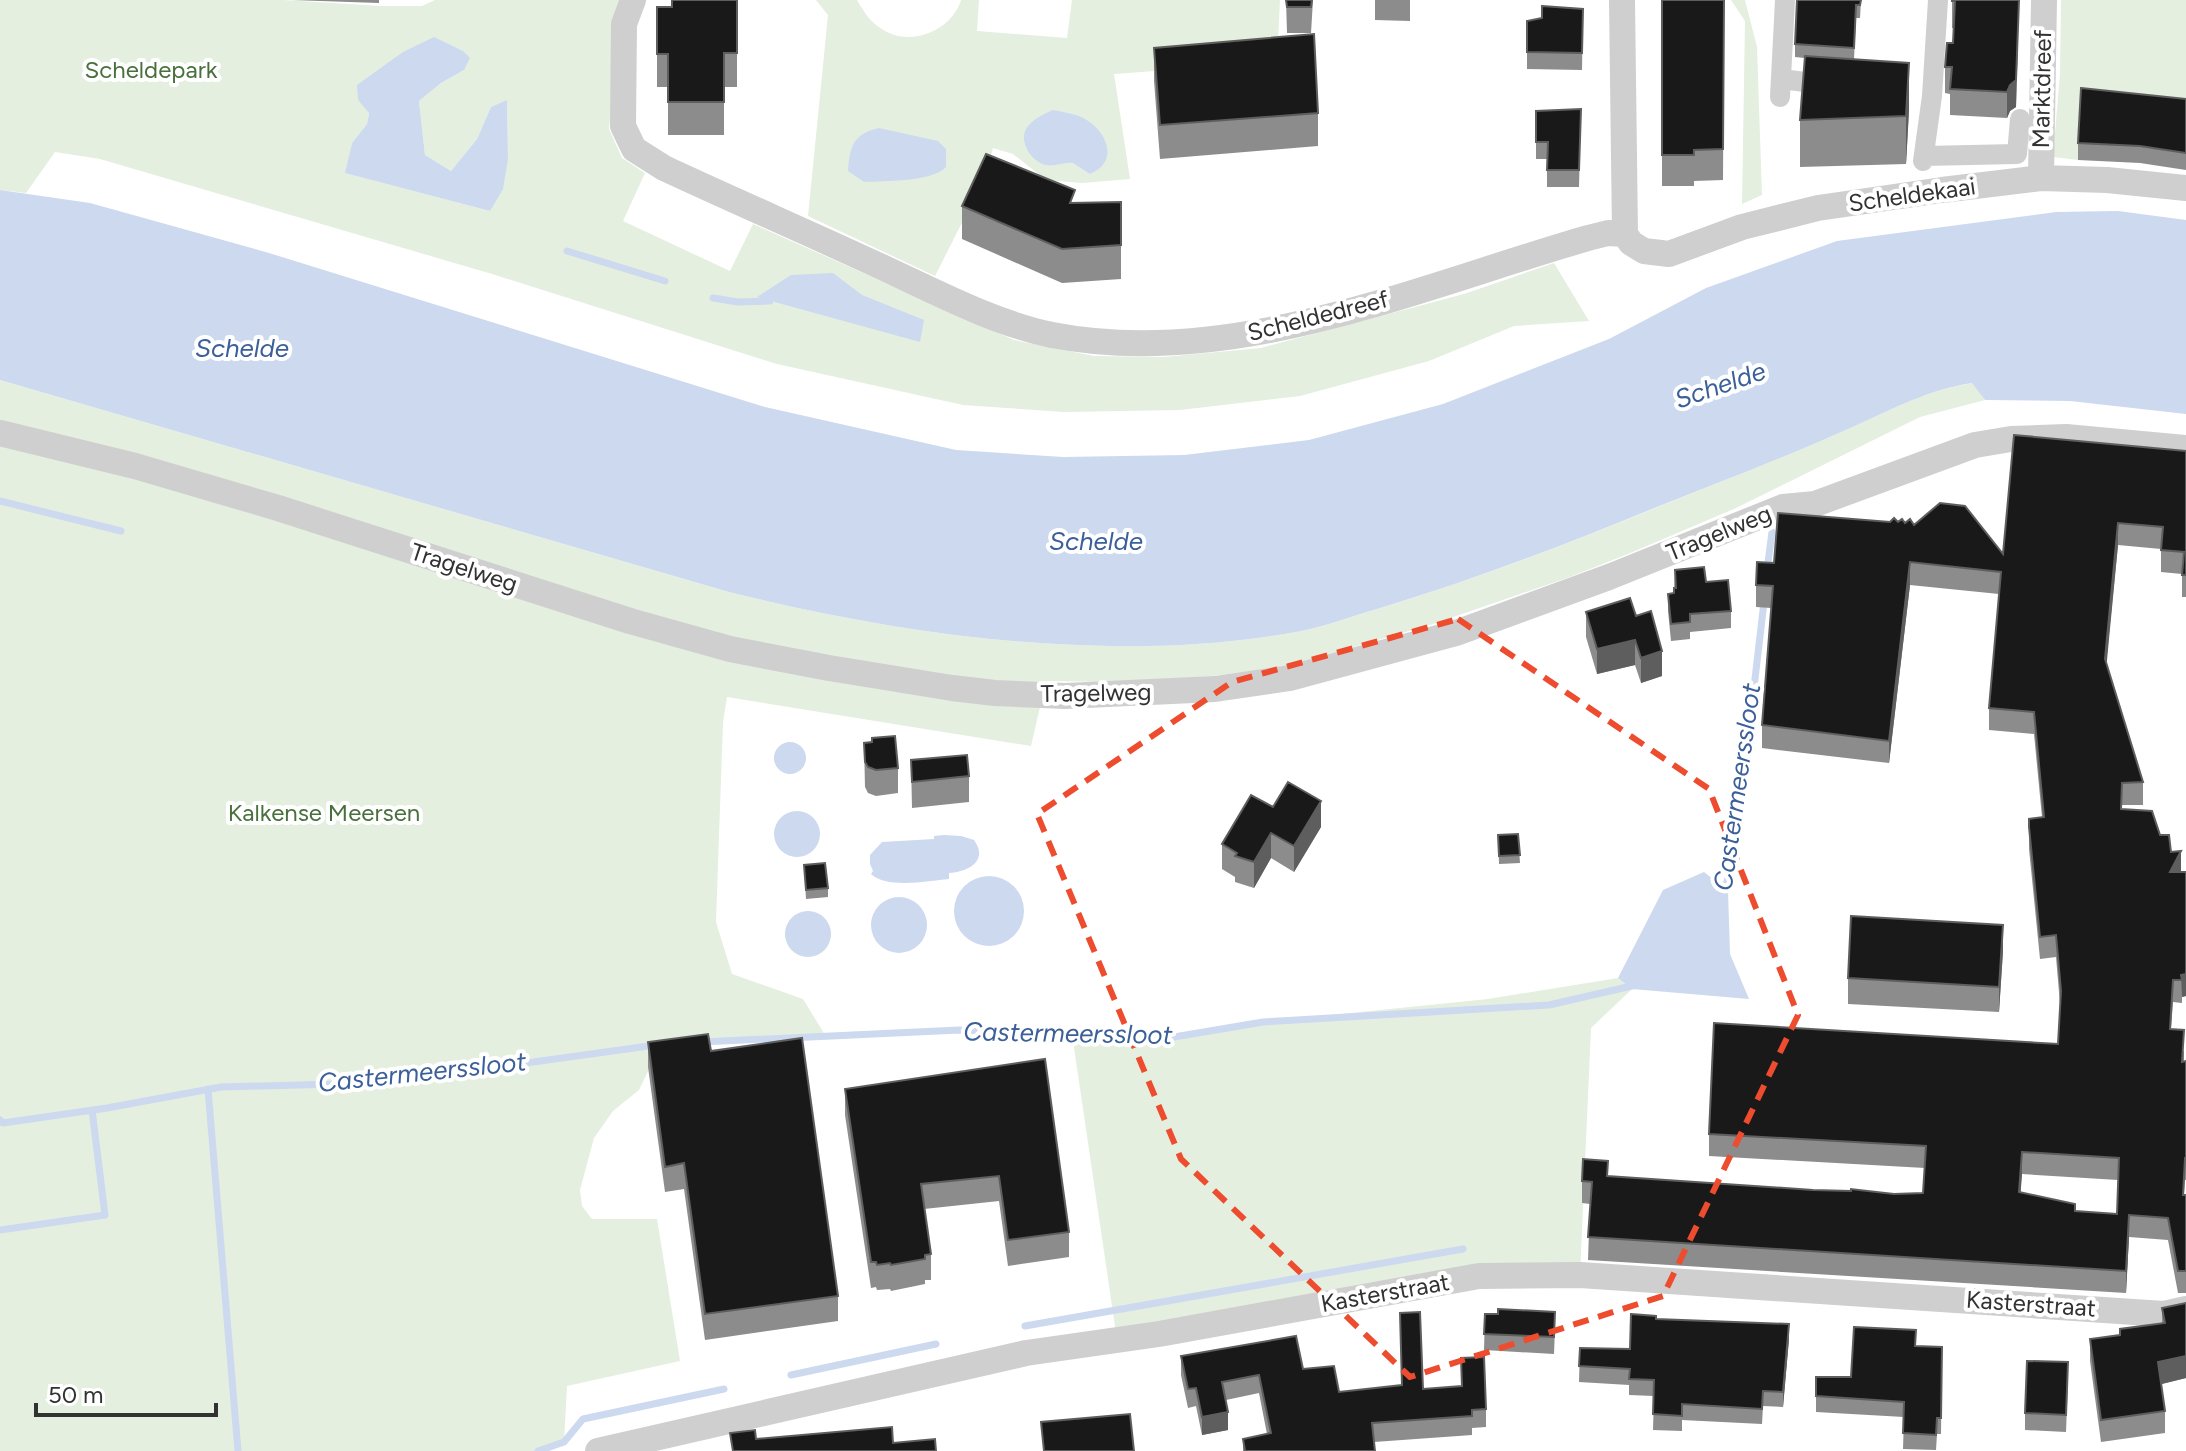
<svg xmlns="http://www.w3.org/2000/svg" width="2186" height="1451" viewBox="0 0 2186 1451" font-family="Figtree,sans-serif">
  <style>
    .green { fill: #e4efe0; fill-rule: evenodd }
    .water { fill: #ccd9ef }
    .lines { fill: none; stroke-linecap: round; stroke-linejoin: round }
    .stream { stroke: #ccd9ef; stroke-width: 7 }
    .pedestrian { stroke: #cfcfcf; stroke-width: 20 }
    .minor { stroke: #cfcfcf; stroke-width: 26 }
    .wall { fill: #8c8c8c; fill-rule: evenodd }
    .shaded-wall { fill: #5e5e5e }
    .building { fill: #191919; stroke: #5e5e5e; stroke-width: 2; fill-rule: evenodd }
    .marked { fill: none; stroke: #ed4c2f; stroke-width: 6; stroke-dasharray: 16 10; stroke-linejoin: round }
    .labels { text-anchor: middle; stroke-width: 8; stroke-linejoin: round; paint-order: stroke }
    .park-label { font-size: 24px; fill: #49703c; stroke: #fff }
    .street-label { font-size: 24px; fill: #323232; stroke: #fff }
    .water-label { font-size: 26px; font-style: italic; fill: #3b5f99; stroke: #fff }
  </style>
  <rect width="100%" height="100%" fill="#fff"/>
  <path class="green" d="M0,0H283L380,6H422L435,0H622L609,129L622,158L645,173L623,221L730,271L753,224L1014,340L1094,356L1164,357L1261,348L1464,294L1554,263L1589,321L1514,326L1429,361L1300,396L1180,410L1064,412L963,405L777,364L492,274L100,159L55,152L26,193L0,190ZM464,70L441,83L419,101L425,155L451,171L477,139L491,107L507,101L508,159L490,211L346,173L352,143L367,124L369,112L358,100Z
    M816,0H857C864,12 870,22 882,29C909,48 952,31 961,0H979L977,31L1067,38L1072,0H1280L1277,62L1114,74L1130,179L1082,183L1046,180L1013,154L993,148L986,175L935,276L808,216L828,15Z
    M1731,0H1745L1757,47L1762,195L1742,204L1745,21Z
    M2061,0H2186V112L2081,105L2078,160L2053,157L2060,74Z
    M0,380L729,592C907,636 1113,665 1296,632C1323,627 1351,617 1377,609C1470,581 1563,546 1653,509C1715,484 1778,460 1839,433C1883,414 1925,390 1973,383L1985,400L1920,417L1736,508L1628,554L1567,578L1430,625L1287,666L1213,676L1123,682L1046,681L1031,746L727,697L723,722L716,922L732,974L803,999L825,1035L668,1044L649,1069L639,1090L613,1111L594,1138L580,1190L582,1206L592,1219H657L680,1361L567,1386L564,1442L538,1451H0Z
    M1618,978L1632,989L1591,1028L1580,1275L1479,1276L1117,1340L1072,1034L1174,1037L1263,1022L1488,999Z"/>
  <path class="water" d="M434,37L463,51L470,58L464,70L441,83L419,101L425,155L451,171L477,139L491,107L507,100L508,159L503,189L490,211L345,173L352,143L367,124L369,113L358,100L357,85L403,52Z
    M1053,110C1063,112 1077,114 1085,119C1108,132 1119,162 1090,174L1073,163C1063,162 1055,167 1046,165C1032,162 1019,143 1026,129C1032,119 1044,114 1053,110Z
    M879,128L938,141L946,149V167C932,182 885,181 864,182L848,171C850,146 853,134 879,128Z
    M0,190L90,203L269,253L765,407L956,450L1063,457L1184,455L1309,440L1443,404L1609,339L1706,288L1837,241L2056,212L2118,211L2186,220V414L2070,401L1985,400L1972,383C1925,390 1883,414 1839,433C1778,460 1715,484 1652,509C1562,546 1470,581 1377,609C1350,617 1323,627 1296,632C1113,665 907,636 729,592L0,380Z
    M833,273L862,295L924,320L920,342L757,297L791,275Z
    M774 758a16 16 0 1 1 32 0a16 16 0 1 1-32 0Z
    M774 834a23 23 0 1 1 46 0a23 23 0 1 1-46 0Z
    M944,835L961,836L974,840C989,861 968,872 949,873V879C928,881 886,889 871,874L873,871L870,864V855L882,842L934,839V836Z
    M1704,872L1728,891L1730,954L1749,999L1632,989L1618,978L1663,890Z
    M954 911a35 35 0 1 1 70 0a35 35 0 1 1-70 0Z
    M871 925a28 28 0 1 1 56 0a28 28 0 1 1-56 0Z
    M785 934a23 23 0 1 1 46 0a23 23 0 1 1-46 0Z"/>
  <g class="lines">
    <path class="stream" d="M567,251L665,281
      M713,298L738,302L770,301
      M0,501L121,531
      M1767,570L1772,532
      M1723,894L1728,878L1740,807L1764,602
      M701,1042L959,1030L1174,1037L1263,1022L1549,1005L1636,985
      M208,1089L238,1451
      M0,1120L3,1123L107,1108L221,1087L335,1084L505,1066L656,1045
      M0,1230L105,1215L92,1110
      M1025,1326L1463,1249
      M791,1375L936,1344
      M538,1451L564,1442L583,1419L724,1389"/>
    <path class="pedestrian" d="M1781,79L1829,85
      M1780,97L1785,0
      M1924,156L2017,154L2020,119
      M1923,161L1932,96L1938,0"/>
    <path class="minor" d="M633,0L624,24L623,126L634,149L664,168C737,202 811,234 884,268C938,293 994,323 1052,335C1232,370 1418,287 1588,238L1608,233L1625,234
      M1622,0L1625,234L1631,243L1644,251L1669,254L1742,227L1818,208L1942,190L2041,178L2107,180L2186,188
      M2041,178L2044,0
      M0,433L135,466L278,508L630,621L730,649L829,668L952,688L995,693L1065,696L1215,689L1290,678L1456,633L1609,577L1783,507L1815,504L1975,445L2011,439L2066,437L2186,448
      M598,1451L1026,1353L1159,1334L1479,1276L1580,1275L2164,1314L2186,1309"/>
  </g>
  <path class="wall" d="M291,0H379V3Z
    M737,0V87H724V135H668V87H657V7H672Z
    M1286,0H1313L1311,33H1287Z
    M1375,0H1410V21L1375,20Z
    M1662,0H1724L1723,180L1694,181V186H1662Z
    M1861,0L1860,18H1856L1854,59L1909,110L1906,164L1800,167V120L1805,58L1795,57V44Z
    M1952,0H2019L2016,107L2010,111L2007,118L1950,115V94L1945,93V67L1953,43L1954,28H1952Z
    M1583,9L1582,70L1527,69V52L1542,18Z
    M1154,48L1318,113V146L1160,159L1154,81Z
    M2186,99V170L2140,163L2078,160V143Z
    M1581,109L1579,187H1547V159H1536V111Z
    M1121,202V279L1062,283L962,239V206Z
    M2186,451V597H2182V574L2161,572V549L2118,545L2106,664L2143,782V805H2122L2121,809L2160,835L2171,852L2181,872H2186V996L2182,997V1003L2173,1002L2171,1029L2184,1052V1061H2186V1180H2185L2184,1195H2186V1293H2178L2168,1240L2129,1237L2126,1293L1588,1260L1590,1204L1582,1203V1181L1608,1176L1813,1190L1894,1194L1923,1193L1925,1168L1709,1156V1134L2058,1044L2060,1004L2056,957L2040,959L2029,849V819L2042,817L2034,734L1989,730V708L1999,594L1910,585L1889,763L1762,748V725L1771,608L1756,607V585L1774,563L1898,522L1914,525L2003,554ZM2022,1174L2118,1180L2117,1214L2075,1211L2020,1193Z
    M1675,570L1706,582L1731,611V628L1690,632V639L1671,641L1668,611V594L1674,593Z
    M1586,612L1636,616L1662,676L1641,683L1635,665L1597,674L1586,637Z
    M864,743L898,768V793L876,796L868,793L865,787Z
    M911,760L969,776V802L912,808Z
    M1273,807L1321,827L1294,872L1271,858L1254,888L1235,882V877L1222,869V844Z
    M1518,834L1520,863L1499,864L1498,835Z
    M804,865L828,888V897L806,899Z
    M2003,951L1999,1012L1848,1004V978Z
    M648,1042L711,1051L838,1296V1321L705,1340L684,1189L665,1192L648,1067Z
    M1045,1059L1069,1232V1257L1008,1266L999,1201L924,1209L931,1254V1280H925V1284L891,1291L890,1289L877,1290L876,1287L871,1288L845,1115V1089Z
    M2162,1308L2186,1378L2161,1384L2165,1411V1433L2101,1442L2090,1361V1339L2120,1335V1329L2162,1323Z
    M1400,1313L1423,1389L1461,1386V1358L1486,1409V1427L1472,1428V1435L1374,1442L1375,1451H1243V1439L1267,1434L1259,1393L1226,1400L1228,1430L1202,1435L1196,1406L1188,1408L1181,1375V1356L1303,1369L1339,1392L1402,1385Z
    M1485,1314H1498L1555,1328L1554,1354L1484,1350Z
    M1656,1319L1789,1339L1783,1407L1763,1406L1762,1424L1682,1420V1431L1653,1430L1654,1396L1629,1395V1385L1579,1382L1580,1348L1630,1349Z
    M1916,1346L1942,1347L1941,1434H1937L1936,1450L1903,1449L1904,1417L1816,1412V1377H1851Z
    M2068,1379L2066,1432L2025,1430V1413Z"/>
  <path class="shaded-wall" d="M2019,0L2016,107L2010,111L2007,118V92L2010,85Z
    M1909,63V110L1906,164V116Z
    M2118,523V545L2105,681V659Z
    M1910,562V585L1889,763V741Z
    M1635,640V665L1597,674V649Z
    M1662,651V676L1641,683V658Z
    M1321,801V827L1294,872V846Z
    M1271,833V858L1254,888V862Z
    M2181,851V873L2170,872Z
    M2003,925V951L1999,1012V987Z
    M2186,974V996L2182,997L2181,975Z
    M2022,1152V1174L2019,1215V1192Z
    M2129,1215V1237L2126,1293V1271Z
    M1789,1324V1339L1783,1407V1392Z
    M2186,1356V1378L2158,1385V1362Z
    M1228,1412V1430L1202,1435V1417Z"/>
  <path class="building" d="M672,0H737V53H724V102H668V54H657V7H672Z
    M1286,0H1312L1311,7H1287Z
    M1662,0H1724L1723,149L1694,150V155H1662Z
    M1797,0H1861L1860,5H1856L1854,48L1795,44Z
    M1952,0H2019L2016,80L2010,85L2007,92L1950,89L1952,67H1945L1947,43H1953L1955,1H1952Z
    M1542,6L1583,9L1582,53L1527,52V21L1542,18Z
    M1314,34L1318,113L1160,125L1154,48Z
    M1805,56L1909,63L1906,116L1800,120Z
    M2081,88L2186,99V153L2140,146L2078,143Z
    M1581,109L1579,170H1547L1548,142H1536V111Z
    M986,154L1075,190L1070,203L1121,202V245L1062,249L962,206Z
    M2014,435L2186,451V575H2182L2184,552L2161,550L2163,527L2118,523L2105,659L2143,782L2122,783L2121,809L2152,811L2160,835H2169L2171,852L2181,851L2170,872H2186V974L2181,975L2182,980H2173L2170,1029L2184,1030L2182,1062L2186,1061V1158H2185L2183,1195H2186V1271H2178L2168,1218L2129,1215L2126,1271L1588,1237L1592,1182L1582,1181L1583,1159L1608,1161L1607,1176L1813,1190L1851,1191V1189L1894,1194L1923,1193L1926,1146L1709,1134L1714,1023L2058,1044L2061,991L2056,935L2040,937L2029,827V819L2044,817L2034,712L1989,708L2001,572L1910,562L1889,741L1762,725L1773,586L1756,585L1757,562L1774,563L1778,513L1890,522L1894,518L1898,522L1902,519L1905,523L1910,519L1914,525L1940,503L1965,506L2003,554ZM2022,1152L2119,1158L2117,1214L2075,1211V1204L2019,1192Z
    M1704,567L1706,582L1728,580L1731,611L1690,614V622L1671,624L1668,594L1674,593V588H1676L1675,570Z
    M1630,598L1636,616L1651,611L1662,651L1641,658L1635,640L1597,649L1586,612Z
    M895,736L898,768L876,770L868,767L865,762L864,743L872,742V738Z
    M967,755L969,776L912,782L911,760Z
    M1288,782L1321,801L1294,846L1271,833L1254,862L1235,856L1237,853L1222,844L1251,795L1273,807Z
    M1518,834L1520,855L1499,856L1498,835Z
    M825,863L828,888L806,890L804,865Z
    M1851,916L2003,925L1999,987L1848,978Z
    M708,1034L711,1051L802,1038L838,1296L705,1314L684,1163L665,1167L648,1042Z
    M1045,1059L1069,1232L1008,1240L999,1176L921,1184L931,1254L925,1255V1259L891,1265L890,1263L877,1265L876,1262H871L845,1089Z
    M2186,1303V1356L2158,1362L2165,1411L2101,1420L2090,1339L2120,1335V1329L2165,1323L2162,1308Z
    M1498,1309L1555,1312L1554,1337L1484,1334L1485,1314H1498Z
    M1420,1312L1423,1389L1462,1386L1461,1358L1484,1357L1486,1409L1472,1410V1416L1372,1423L1375,1451H1245L1243,1439L1271,1433L1259,1375L1222,1382L1228,1412L1202,1417L1196,1388L1188,1389L1181,1356L1296,1336L1303,1369L1334,1366L1339,1392L1402,1385L1400,1313Z
    M1631,1314L1656,1316V1319L1789,1324L1783,1392L1763,1391L1762,1409L1682,1404V1416L1653,1414L1654,1380L1629,1379L1630,1369L1579,1366L1580,1348L1630,1349Z
    M1854,1327L1916,1330L1915,1346L1942,1347L1941,1418H1937L1936,1435L1903,1433L1904,1402L1816,1396V1377H1851Z
    M2027,1361L2068,1362L2066,1415L2025,1413Z
    M1130,1414L1134,1451H1044L1041,1422Z
    M892,1427L893,1443L935,1439L936,1451H733L730,1433L755,1430L756,1439Z"/>
  <path class="marked" d="M1458,619L1709,789L1798,1015L1663,1296L1410,1377L1181,1159L1037,814L1232,682Z"/>
  <g class="labels">
    <g class="park-label">
      <text x="151" y="78">Scheldepark</text>
      <text x="324" y="821">Kalkense Meersen</text>
    </g>
    <g class="street-label">
      <text transform="translate(2042 89) rotate(-89)" y="8">Marktdreef</text>
      <text transform="translate(1912 195) rotate(-8)" y="8">Scheldekaai</text>
      <text transform="translate(1318 316) rotate(-14)" y="8">Scheldedreef</text>
      <text transform="translate(1719 533) rotate(-22)" y="8">Tragelweg</text>
      <text transform="translate(464 568) rotate(18)" y="8">Tragelweg</text>
      <text transform="translate(1096 693) rotate(-1)" y="8">Tragelweg</text>
      <text transform="translate(1385 1293) rotate(-10)" y="8">Kasterstraat</text>
      <text transform="translate(2031 1304) rotate(4)" y="8">Kasterstraat</text>
    </g>
    <g class="water-label">
      <text x="242" y="357">Schelde</text>
      <text transform="translate(1720 385) rotate(-19)" y="9">Schelde</text>
      <text x="1096" y="550">Schelde</text>
      <text transform="translate(1737 787) rotate(-82)" y="9">Castermeerssloot</text>
      <text transform="translate(1068 1033) rotate(1)" y="9">Castermeerssloot</text>
      <text transform="translate(422 1072) rotate(-6)" y="9">Castermeerssloot</text>
    </g>
  </g>
  <path d="M36 1403v12h180v-12" fill="none" stroke="#323232" stroke-width="4"/>
  <text x="48" y="1403" font-size="24" fill="#323232" stroke="#ffffff" stroke-width="6" paint-order="stroke">50 m</text>
</svg>
